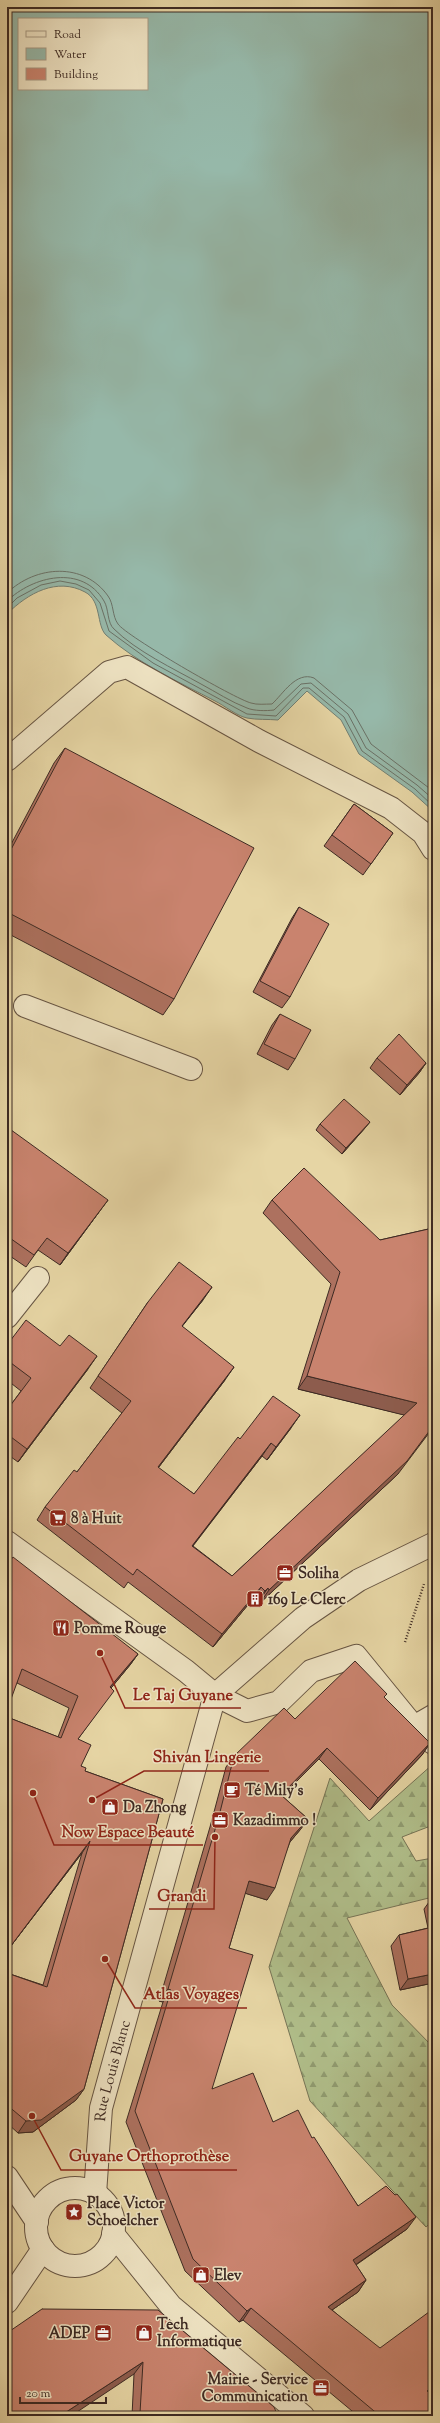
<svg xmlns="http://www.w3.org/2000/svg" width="440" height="2423" viewBox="0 0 440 2423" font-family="'Sorts Mill Goudy',serif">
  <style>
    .forest { fill: url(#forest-firs); stroke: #767456 }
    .water { fill: #96b8a9; stroke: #727f73; fill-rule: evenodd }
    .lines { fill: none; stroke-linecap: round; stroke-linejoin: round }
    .shore { stroke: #6a7166; stroke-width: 1 }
    .minor-casing { stroke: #675543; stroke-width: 24 }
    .path { stroke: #3d2a23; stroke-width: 2.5; stroke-dasharray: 1 2; stroke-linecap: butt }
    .minor { stroke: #efe4c4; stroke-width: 22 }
    .wall { fill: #ad715f; stroke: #3d2a23 }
    .shaded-wall { fill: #8d5c4d; stroke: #3d2a23 }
    .building { fill: #c9836e; stroke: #3d2a23 }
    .labels { text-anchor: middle; stroke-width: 3; stroke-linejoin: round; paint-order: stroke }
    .poi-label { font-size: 15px; font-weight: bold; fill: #3d2a23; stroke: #efe4c4; text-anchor: start }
    .street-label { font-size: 15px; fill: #3d2a23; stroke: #efe4c4 }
    .leader { fill: none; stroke: #8f2418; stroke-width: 1.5 }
    .callout-dot { fill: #8f2418; stroke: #efe4c4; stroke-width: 1.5 }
    .callout-label { font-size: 16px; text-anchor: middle; font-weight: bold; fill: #8f2418; stroke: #efe4c4; stroke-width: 3; stroke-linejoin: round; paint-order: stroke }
  </style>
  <defs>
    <pattern id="forest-firs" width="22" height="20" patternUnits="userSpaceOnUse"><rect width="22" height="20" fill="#b0be8a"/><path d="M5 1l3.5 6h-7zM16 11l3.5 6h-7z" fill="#909b70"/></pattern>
  </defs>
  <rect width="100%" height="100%" fill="#e6d5a4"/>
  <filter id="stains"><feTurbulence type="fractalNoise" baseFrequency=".005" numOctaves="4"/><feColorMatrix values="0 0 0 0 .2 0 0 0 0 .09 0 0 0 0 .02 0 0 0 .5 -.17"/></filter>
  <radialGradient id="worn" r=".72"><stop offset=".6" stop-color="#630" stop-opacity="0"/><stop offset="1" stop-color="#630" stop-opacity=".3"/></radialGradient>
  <path class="forest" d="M433,1764V1825L402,1837L416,1861L433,1858V1897L347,1918L392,2005L433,2047V2221L426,2227L310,2101L269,1967L330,1778L369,1821Z"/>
  <path class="water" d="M7,7H433V811L412,792L359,754L341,720L307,691L278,720C268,719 257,720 247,718C237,716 225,706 215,701C179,682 137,663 106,635C96,625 102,601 85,592C57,577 28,593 7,614ZM19,19H147V89H19Z"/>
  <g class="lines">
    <path class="shore" d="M7,593C36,565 84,562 108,596C114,604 112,616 118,624C126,636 235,699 251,703C257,705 265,704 272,704C283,694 296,671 314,678L352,710L371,744L433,791
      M7,601C33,576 82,564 104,601C109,609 107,623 114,629C136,651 174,669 201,684C216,692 231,702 247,708C254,711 266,711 274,710L301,684L311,683L348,714L366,748L417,785L433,799
      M7,608L17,598L41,585L60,581L76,584L89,590L100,603L109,631L153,663L247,714L276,716L303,688H309L344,717L362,751L415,789L433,806"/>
    <defs>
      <g id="minor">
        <path d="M7,760L109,672L127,667L259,741L391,808L423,833L433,849"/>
        <path d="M25,1006L191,1069"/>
        <path d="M7,1317L38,1278"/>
        <path d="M7,1542L186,1671L215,1695L247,1711L279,1702L311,1671L356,1656L414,1727L433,1743"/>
        <path d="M215,1695L303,1618L359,1580L433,1544"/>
        <path d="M414,1727L433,1716"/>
        <path d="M7,2177L37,2222"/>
        <circle cx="75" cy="2227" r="39"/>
        <path id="s1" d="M95,2194L101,2108L215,1695"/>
        <path d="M113,2234L171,2306L303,2416"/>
        <path d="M7,2302L43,2249"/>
      </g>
    </defs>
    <use href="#minor" class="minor-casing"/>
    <path class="path" d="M405,1642L424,1584"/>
    <use href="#minor" class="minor"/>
  </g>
  <path class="wall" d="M65,748L174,999L163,1015L7,933V852L54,763Z
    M354,804L393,833L363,875L324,846Z
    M299,907L290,997L282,1008L253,992L292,918Z
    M280,1014L295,1059L288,1070L257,1054L272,1025Z
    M377,1058L426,1063L419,1073L400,1095L370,1068Z
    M320,1124L365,1128L342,1154L316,1130Z
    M7,1127L99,1212L60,1265L38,1250L26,1267L7,1254Z
    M272,1200L380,1240L433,1228L398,1474L260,1603L259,1601L256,1604L252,1600L213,1647L128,1582L124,1588L37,1520L45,1507L77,1472L122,1413L90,1388L148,1302L203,1300L182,1326L225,1380L158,1468L194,1494L240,1439L291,1428L267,1460L262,1456L193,1546L232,1576L405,1415L298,1389L331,1284L263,1213Z
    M7,1345L88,1369L18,1462L7,1454V1410L21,1391L7,1380Z
    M7,1565L138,1654L130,1665L111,1688L105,1702L78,1739L81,1766L85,1771L163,1799L84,2089L76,2100L33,2132L18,2133L7,2123V1973L43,1985L82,1853L7,1951V1717L58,1737L69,1708L17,1683Z
    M385,1698L430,1743L422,1755L370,1810L319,1759L282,1796L308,1819L300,1830L290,1842L267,1900L245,1893L229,1948L212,2089L273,2122L312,2138L358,2206L407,2229L356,2265L366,2280L358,2292L332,2310L430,2393L433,2416H358L243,2320L239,2322L185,2271L126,2122L163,2002L159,2001L210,1827L226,1767L234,1756L295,1719Z
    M432,1898H433V1983L400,1990L391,1946L399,1935L428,1928L424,1909Z
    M42,2309L278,2416H132L134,2374Z"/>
  <path class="shaded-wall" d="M426,1063L419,1073L400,1095L407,1085Z
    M370,1122L365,1128L342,1154L346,1148Z
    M108,1200L99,1212L60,1265L68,1253Z
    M212,1287L203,1300L173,1338L182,1326Z
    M97,1356L88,1369L18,1462L27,1449Z
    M234,1367L225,1380L149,1480L158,1467Z
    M307,1376L417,1403L408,1416L298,1389Z
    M300,1415L291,1428L267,1460L276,1447Z
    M433,1426L432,1429L398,1474L260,1603L269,1590Z
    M271,1443L262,1456L183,1558L192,1546Z
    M261,1587L252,1600L213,1647L222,1634Z
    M268,1588L259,1601L256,1604L265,1591Z
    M138,1654L130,1665L102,1699L110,1687Z
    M430,1743L422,1755L370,1810L378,1798Z
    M327,1748L319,1759L272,1806L281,1795Z
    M308,1819L300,1830L283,1850L291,1838Z
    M90,1841L82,1853L7,1951Z
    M249,1881L275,1888L267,1900L241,1892Z
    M433,1974V1983L400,1990L408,1979Z
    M168,1989L171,1990L163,2002L159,2001Z
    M84,2089L76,2100L33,2132L18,2133L26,2121Z
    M416,2217L407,2229L345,2272L353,2260Z
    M366,2280L358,2292L319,2319L328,2307Z
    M251,2308L243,2320L239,2322L247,2311Z
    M143,2362L134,2374L71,2416H60Z
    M433,2385V2390L419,2402L427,2391Z"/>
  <path class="building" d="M65,748L254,848L174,999L7,912V857Z
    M354,804L393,833L371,864L332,835Z
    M299,907L329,924L290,997L260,981Z
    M280,1014L311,1030L295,1059L264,1044Z
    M399,1034L426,1063L407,1085L377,1058Z
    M344,1099L370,1122L346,1148L320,1124Z
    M7,1127L108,1200L68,1253L47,1238L34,1255L7,1236Z
    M304,1168L380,1240L433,1228V1426L407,1461L269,1590L268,1588L265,1591L261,1587L222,1634L137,1569L133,1575L45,1507L74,1470L77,1472L131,1401L98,1376L148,1302L179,1262L212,1287L182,1326L234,1367L158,1467L194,1494L238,1437L240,1439L273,1396L300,1415L276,1447L271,1443L192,1546L232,1576L417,1403L307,1376L340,1272L272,1200Z
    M26,1320L60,1346L69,1335L97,1356L27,1449L7,1434V1410L31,1378L7,1360V1345Z
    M13,1557L138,1654L110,1687L114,1691L78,1739L91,1745L81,1766L86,1768L85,1771L163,1799L84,2089L41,2120L26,2121L7,2105V1973L47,1987L90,1841L7,1951V1717L61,1738L78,1696L22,1669L7,1710V1565Z
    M355,1661L387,1694L384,1697L430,1743L378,1798L327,1748L281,1795L308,1819L291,1838L275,1888L249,1881L229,1948L253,1955L212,2089L253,2073L273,2122L298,2110L312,2138L314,2137L358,2206L386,2186L395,2195L397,2194L416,2217L353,2260L366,2280L328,2307L380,2348L433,2309V2385L427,2391L433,2396V2416H380L251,2308L247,2311L193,2259L135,2111L171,1990L168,1989L219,1816L234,1756L284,1708L295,1719Z
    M433,1927V1974L408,1979L399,1935Z
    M42,2309L158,2310L274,2407L278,2416H137L140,2413L143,2362L60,2416H7V2333Z"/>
  <defs>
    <symbol id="supermarket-square" viewBox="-11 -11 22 22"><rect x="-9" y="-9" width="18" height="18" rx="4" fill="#8f2418" stroke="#efe4c4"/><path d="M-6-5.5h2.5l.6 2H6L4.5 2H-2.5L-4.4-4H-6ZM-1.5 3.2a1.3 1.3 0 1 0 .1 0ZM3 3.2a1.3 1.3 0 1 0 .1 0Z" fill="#fff"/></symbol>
    <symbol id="office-square" viewBox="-11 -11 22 22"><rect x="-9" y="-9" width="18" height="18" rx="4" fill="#8f2418" stroke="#efe4c4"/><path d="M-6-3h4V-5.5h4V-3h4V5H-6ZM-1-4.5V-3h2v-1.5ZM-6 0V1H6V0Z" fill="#fff"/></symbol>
    <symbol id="building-square" viewBox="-11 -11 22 22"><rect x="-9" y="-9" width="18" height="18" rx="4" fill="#8f2418" stroke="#efe4c4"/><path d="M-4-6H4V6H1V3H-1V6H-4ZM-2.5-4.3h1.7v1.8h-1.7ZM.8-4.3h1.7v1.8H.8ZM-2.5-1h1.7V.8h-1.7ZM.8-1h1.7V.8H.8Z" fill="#fff"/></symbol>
    <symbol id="restaurant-square" viewBox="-11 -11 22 22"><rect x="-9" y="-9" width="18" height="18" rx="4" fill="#8f2418" stroke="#efe4c4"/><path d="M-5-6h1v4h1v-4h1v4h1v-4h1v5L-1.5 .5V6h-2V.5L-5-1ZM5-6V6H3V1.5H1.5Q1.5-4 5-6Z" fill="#fff"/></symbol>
    <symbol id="cafe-square" viewBox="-11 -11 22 22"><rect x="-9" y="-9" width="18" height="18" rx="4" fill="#8f2418" stroke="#efe4c4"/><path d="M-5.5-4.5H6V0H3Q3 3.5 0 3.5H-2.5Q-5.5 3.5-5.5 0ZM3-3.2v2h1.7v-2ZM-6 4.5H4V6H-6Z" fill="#fff"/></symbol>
    <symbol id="shop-square" viewBox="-11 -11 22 22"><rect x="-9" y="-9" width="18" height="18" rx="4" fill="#8f2418" stroke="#efe4c4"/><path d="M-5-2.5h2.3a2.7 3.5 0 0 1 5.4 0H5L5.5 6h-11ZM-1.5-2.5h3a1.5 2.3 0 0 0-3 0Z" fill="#fff"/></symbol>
    <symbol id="sight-square" viewBox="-11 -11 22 22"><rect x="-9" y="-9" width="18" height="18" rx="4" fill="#8f2418" stroke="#efe4c4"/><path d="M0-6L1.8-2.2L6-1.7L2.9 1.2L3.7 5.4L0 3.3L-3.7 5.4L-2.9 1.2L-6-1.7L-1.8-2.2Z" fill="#fff"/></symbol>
  </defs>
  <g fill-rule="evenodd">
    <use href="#supermarket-square" x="48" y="1508" width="20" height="20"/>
    <use href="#office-square" x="275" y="1563" width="20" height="20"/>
    <use href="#building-square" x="245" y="1589" width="20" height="20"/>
    <use href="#restaurant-square" x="51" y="1618" width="20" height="20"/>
    <use href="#cafe-square" x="222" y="1780" width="20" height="20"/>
    <use href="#shop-square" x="100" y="1797" width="20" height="20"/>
    <use href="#office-square" x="210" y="1810" width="20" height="20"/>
    <use href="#sight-square" x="64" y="2202" width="20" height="20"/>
    <use href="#shop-square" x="191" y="2265" width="20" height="20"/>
    <use href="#office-square" x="93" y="2323" width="20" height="20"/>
    <use href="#shop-square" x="134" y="2323" width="20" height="20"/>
    <use href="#office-square" x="311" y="2378" width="20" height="20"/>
  </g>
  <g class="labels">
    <g class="poi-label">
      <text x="71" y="1523">8 à Huit</text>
      <text x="298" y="1578">Soliha</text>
      <text x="268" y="1604">169 Le Clerc</text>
      <text x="74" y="1633">Pomme Rouge</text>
      <text x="245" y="1795">Té Mily's</text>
      <text x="123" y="1812">Da Zhong</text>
      <text x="233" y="1825">Kazadimmo !</text>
      <text x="87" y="2208">Place Victor<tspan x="87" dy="17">Schoelcher</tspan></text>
      <text x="214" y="2280">Elev</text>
      <text x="157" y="2329">Tech<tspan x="157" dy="17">Informatique</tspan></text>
      <text x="90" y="2338" text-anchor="end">ADEP</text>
      <text x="308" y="2384" text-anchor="end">Mairie - Service<tspan x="308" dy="17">Communication</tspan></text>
    </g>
    <g class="street-label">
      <text dy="5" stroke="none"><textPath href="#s1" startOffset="125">Rue Louis Blanc</textPath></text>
    </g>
  </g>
  <path class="leader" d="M100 1653L125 1708H241M92 1800L144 1771H269M33 1793L54 1845H203M215 1837L214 1909H149M105 1959L135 2008H247M32 2116L61 2170H237"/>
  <g class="callout-dot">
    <circle cx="100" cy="1653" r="4"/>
    <circle cx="92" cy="1800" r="4"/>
    <circle cx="33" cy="1793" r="4"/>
    <circle cx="215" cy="1837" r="4"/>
    <circle cx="105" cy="1959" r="4"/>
    <circle cx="32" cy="2116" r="4"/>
  </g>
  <g class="callout-label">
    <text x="183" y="1700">Le Taj Guyane</text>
    <text x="207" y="1762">Shivan Lingerie</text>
    <text x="128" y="1837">Now Espace Beauté</text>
    <text x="182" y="1901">Grandi</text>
    <text x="191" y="1999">Atlas Voyages</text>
    <text x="149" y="2161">Guyane Orthoprothèse</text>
  </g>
  <rect width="440" height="2423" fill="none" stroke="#e6d5a4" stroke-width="24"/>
  <rect x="8" y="8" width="424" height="2407" fill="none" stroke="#3d2a23" stroke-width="2"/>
  <rect x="12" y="12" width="416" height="2399" fill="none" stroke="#3d2a23"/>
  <rect x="18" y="18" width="130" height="72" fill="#efe4c4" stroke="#a89a84"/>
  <rect x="26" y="31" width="20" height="6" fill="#efe4c4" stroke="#a89a84"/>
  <text x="54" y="38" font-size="12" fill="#3d2a23">Road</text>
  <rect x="26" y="48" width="20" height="12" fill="#96b8a9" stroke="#a89a84"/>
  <text x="54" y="58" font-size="12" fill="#3d2a23">Water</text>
  <rect x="26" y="68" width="20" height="12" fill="#c9836e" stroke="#a89a84"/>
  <text x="54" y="78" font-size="12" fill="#3d2a23">Building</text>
  <path d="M20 2397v6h86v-6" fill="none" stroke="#3d2a23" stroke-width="2"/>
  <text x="26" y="2397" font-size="12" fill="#3d2a23" stroke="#efe4c4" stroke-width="3" paint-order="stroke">20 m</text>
  <rect width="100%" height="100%" filter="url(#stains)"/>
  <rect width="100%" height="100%" fill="url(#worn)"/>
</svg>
